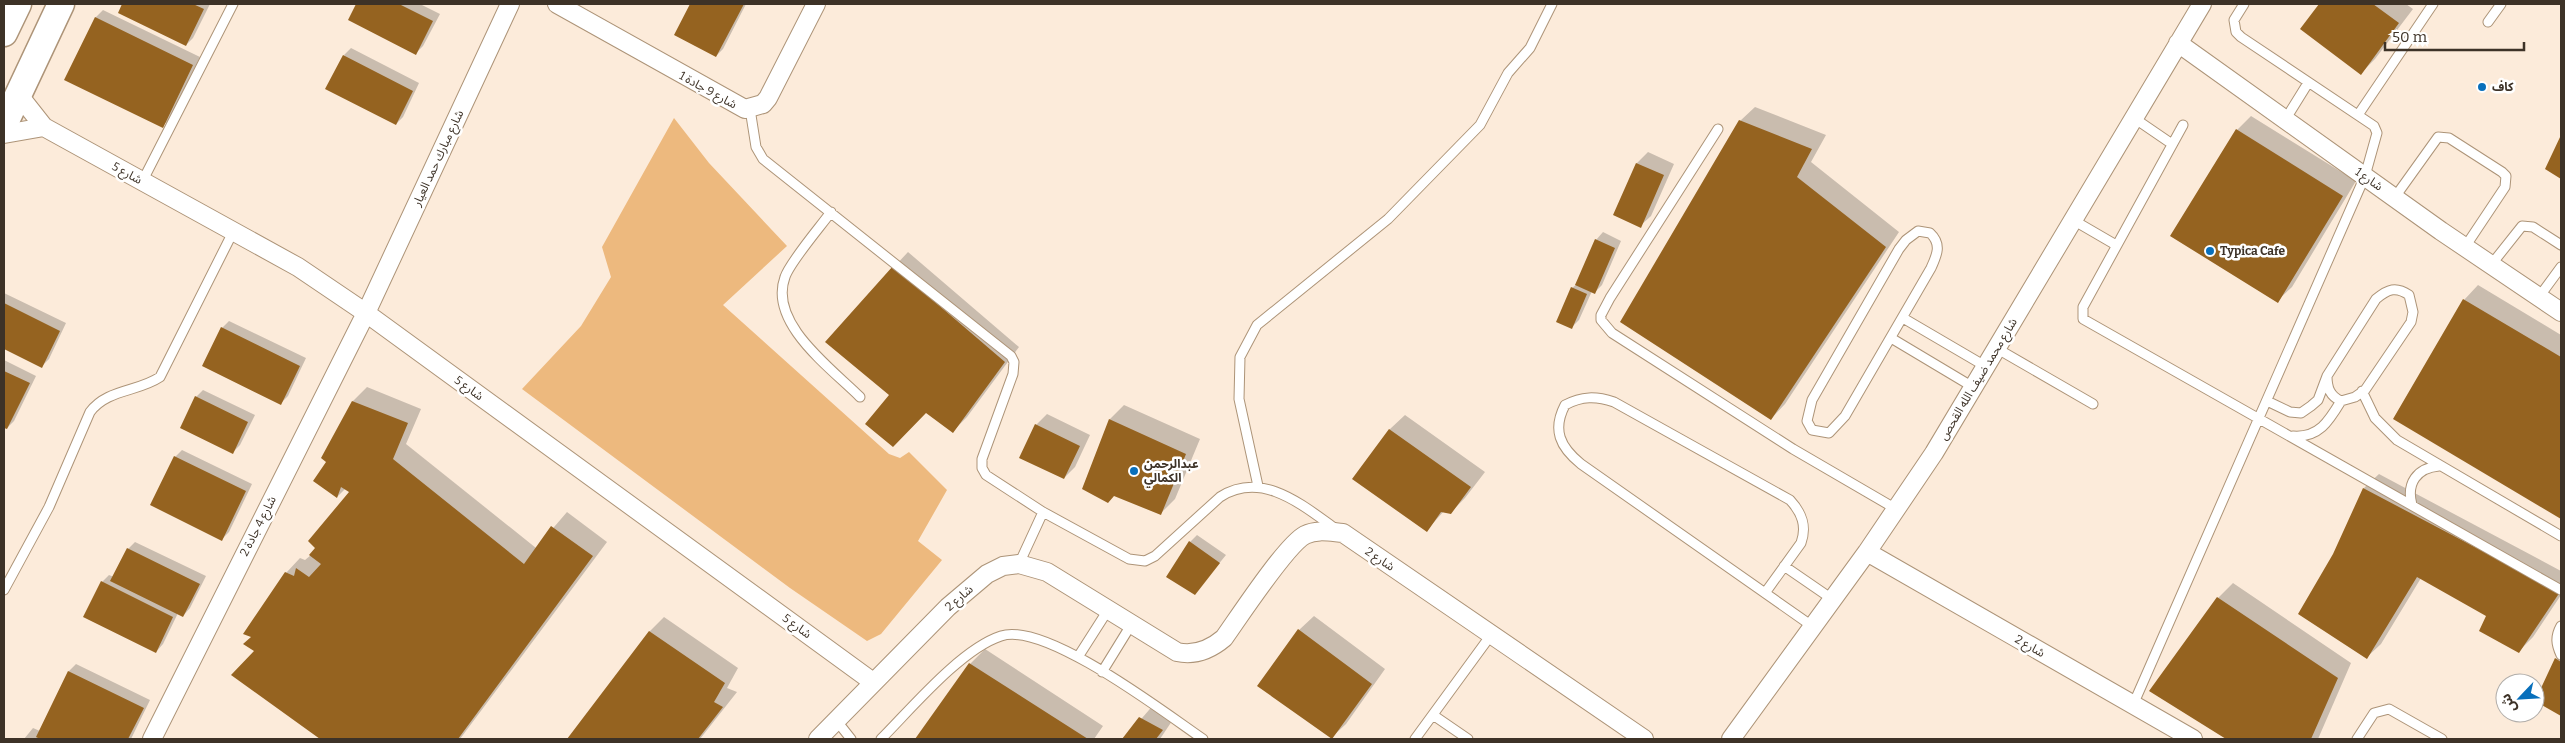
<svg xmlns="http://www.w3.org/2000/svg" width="2565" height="743" viewBox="0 0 2565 743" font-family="Bitter,'Noto Sans Arabic',serif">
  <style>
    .green { fill: #edb97e }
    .shadow { fill: #0003 }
    .building { fill: #956320 }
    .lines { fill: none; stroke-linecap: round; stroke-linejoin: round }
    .lane-casing { stroke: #ad9478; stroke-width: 11 }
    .street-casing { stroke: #ad9478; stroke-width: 20 }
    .secondary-casing { stroke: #ad9478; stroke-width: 29 }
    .lane { stroke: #fff; stroke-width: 9 }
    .street { stroke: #fff; stroke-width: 18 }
    .secondary { stroke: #fff; stroke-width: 26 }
    .poi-dot { fill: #086fbb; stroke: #fff; stroke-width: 2 }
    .labels { text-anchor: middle; stroke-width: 5; stroke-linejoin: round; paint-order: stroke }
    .poi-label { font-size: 12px; font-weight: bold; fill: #3d3227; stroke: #fff; text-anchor: start }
    .street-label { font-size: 12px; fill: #3d3227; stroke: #fff }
  </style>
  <rect width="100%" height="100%" fill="#fcebda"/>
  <path class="green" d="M674,118L709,163L787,246L723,305L889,454L900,458L909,452L947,490L918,541L942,560L881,634L867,641L790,588L522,389L581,326L611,277L602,247Z"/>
  <path class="shadow" d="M124,4H210L193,38L186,45L120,12Z
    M358,4H420L440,14L423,46L416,53L350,20Z
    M691,4H746L723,49L716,56L675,35Z
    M2321,4H2406L2413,9L2375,59L2361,73L2302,29Z
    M103,10L200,57L170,119L162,126L66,79L96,17Z
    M351,48L419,83L403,117L396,124L344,55Z
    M1755,107L1826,135L1811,162L1899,232L1785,404L1771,419L1740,121Z
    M2251,116L2356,181L2292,287L2277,301L2237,130Z
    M1648,152L1674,164L1651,216L1640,226L1614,215L1637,163Z
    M1603,232L1621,241L1602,285L1595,292L1592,291L1579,320L1571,328L1572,288L1577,284L1596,240Z
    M908,252L1019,347L967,417L953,431L926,412L890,394L894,267Z
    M2478,285L2561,335V518L2394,418L2464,300Z
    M4,293L66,323L49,359L42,366L4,348Z
    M229,321L306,358L288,396L281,403L222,328Z
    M4,360L36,376L14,421L7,428L4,426Z
    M367,387L421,409L406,444L536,548L567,512L607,542L460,739H322L233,675L256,650L253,637L286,573L300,558L305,560L311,555L351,491L346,488L337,497L328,462L353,401Z
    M203,390L255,415L240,445L233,452L196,397Z
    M1124,405L1200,439L1175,499L1161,513L1115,494L1083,488L1110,419Z
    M1047,414L1090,435L1075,467L1064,478L1036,425Z
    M1405,415L1485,472L1465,498L1450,513L1444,511L1427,530L1354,478L1390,429Z
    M182,450L252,484L229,532L222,539L175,457Z
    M2379,474L2561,571V595L2533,637L2519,651L2488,615L2421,578L2381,644L2366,658L2334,555L2364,488Z
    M1197,535L1226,555L1195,593L1190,542Z
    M135,542L206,576L190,608L183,616L178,613L163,644L156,652L102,582L109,575L114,577L128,549Z
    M2233,583L2351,663L2318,739H2228L2151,691L2218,598Z
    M1314,616L1385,669L1346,724L1331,738L1299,630Z
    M664,617L738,668L727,688L737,692L700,739H569L649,632Z
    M985,649L1103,726L1094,739H916L970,664Z
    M2561,654V715L2536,701L2556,659Z
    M76,664L150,700L131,739H24L33,728L40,731L69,671Z
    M1155,703L1176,715L1160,739H1124Z"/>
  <path class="building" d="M122,4H193L204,9L186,46L118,13Z
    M356,4H399L433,21L416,55L348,20Z
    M690,4H744L716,57L674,35Z
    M2319,4H2373L2399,23L2361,75L2300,29Z
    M95,17L193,65L163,128L64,80Z
    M343,55L413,91L396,125L325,89Z
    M1739,120L1812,149L1797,177L1886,247L1771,420L1620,322Z
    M2236,129L2343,196L2278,303L2170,236Z
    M2561,135V179L2545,169Z
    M1636,163L1664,175L1641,228L1613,215Z
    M1595,239L1615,248L1595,294L1575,285Z
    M893,266L1005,362L953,433L926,413L893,447L865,424L889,395L825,342Z
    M1571,287L1587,294L1572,329L1556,322Z
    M2463,299L2561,357V519L2393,419Z
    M4,303L60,331L42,368L4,349Z
    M221,327L300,366L281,405L202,366Z
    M4,371L30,383L7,429L4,428Z
    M195,396L248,422L233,454L180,428Z
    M352,401L408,423L393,459L524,564L551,526L593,556L458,739H320L231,675L254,651L243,644L251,637L243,634L285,572L294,576L296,568L309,577L321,564L309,555L315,548L308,541L349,492L341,487L337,498L313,481L326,462L321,458Z
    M1109,419L1186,454L1161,515L1114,496L1108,503L1082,489Z
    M1035,424L1080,446L1064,479L1019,458Z
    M1389,429L1471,487L1451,514L1441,512L1427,532L1352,479Z
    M174,456L246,491L222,541L150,505Z
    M2363,488L2560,592L2519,653L2479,631L2486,616L2417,577L2367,659L2298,614L2333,554Z
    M1189,541L1220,563L1195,595L1166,577Z
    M127,548L200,584L183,617L110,581Z
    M101,581L173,617L156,653L83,617Z
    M2217,597L2338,678L2311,739H2226L2149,691Z
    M1298,629L1372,684L1332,739L1257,686Z
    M649,631L725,683L714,702L723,707L698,739H567Z
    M2555,658L2561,662V716L2535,701Z
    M969,663L1088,739H915Z
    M68,671L144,708L128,739H40L36,737Z
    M1139,717L1163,730L1156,739H1122Z"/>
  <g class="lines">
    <defs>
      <path id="lane" d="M2488,22L2501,4
        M750,109L756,147L763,159L1011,356L1014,362L1013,374L982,459V468L986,475L1043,512L1129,559L1145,561L1155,556L1220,497C1262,470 1302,505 1336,529
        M2358,115L2433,4
        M2134,118L2172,144
        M2285,120L2308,83
        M2183,125L2083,307V319L2561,590
        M1718,129L1610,298L1601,315V320L1612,333L1793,449L1896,509
        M142,182L233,4
        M2395,197L2438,137L2449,138L2502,172L2506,176L2505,187L2465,247
        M831,212C820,227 790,262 785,277C768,323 831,368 860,397
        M2073,220L2116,245
        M1918,231L1930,233C1942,244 1937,255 1931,268L1845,416L1829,433L1812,430L1807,421L1812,400L1899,249L1906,240Z
        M2491,265L2522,226L2533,227L2561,245
        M2539,297L2561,267
        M1903,318L1985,366
        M1891,338L1973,387
        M1996,348L2093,404
        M2362,391L2375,418L2397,440L2561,536
        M2267,401L2290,412L2301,413L2311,406L2318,400L2327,376L2376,299C2388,289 2396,286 2409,295L2413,312L2411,322L2365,390L2355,397L2341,401C2330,396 2327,388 2327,376
        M2293,436C2319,438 2329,421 2341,401
        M1258,486L1239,399L1240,357L1257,325L1388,219L1480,125L1508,73L1530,48L1552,4
        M2412,505C2406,483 2417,468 2439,466
        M1019,564L1043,512
        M1784,566L1832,599
        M4,590L49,507L90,412C107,389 138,392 160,377L233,232
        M1765,593L1801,543C1807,526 1802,513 1790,500L1614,402C1596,396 1582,396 1565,405C1552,430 1560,447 1581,464L1812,626
        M2561,626C2555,637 2556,644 2561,655
        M1078,657L1108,610
        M1102,672L1131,625
        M2133,705L2365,176L2377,133L2374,126L2241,37L2236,32L2234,20L2244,4
        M1433,715L1468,739
        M836,720L851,739
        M881,739C911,709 961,649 1001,636C1045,621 1165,713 1203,739
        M1415,739L1491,635
        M2357,739L2374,713L2389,709L2442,739"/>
      <path id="street" d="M557,4L745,109L763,104L768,98L816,4
        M2178,43L2441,231L2561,312
        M18,94L44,127L298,267L366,313L873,682
        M4,134L44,127
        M1867,552L2193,739
        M152,739L366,313L510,4
        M818,739L948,607L987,574L1003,566L1019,564L1047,572L1177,652C1195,656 1211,649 1224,638C1239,617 1286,545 1305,535C1317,529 1330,532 1343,533L1644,739
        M1731,739L1867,552L1934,453L2202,4"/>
      <path id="secondary" d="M4,33L18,4
        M4,125L61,4"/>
    </defs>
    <use href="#lane" class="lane-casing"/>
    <use href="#street" class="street-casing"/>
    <use href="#secondary" class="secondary-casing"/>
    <use href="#lane" class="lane"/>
    <use href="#street" class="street"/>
    <use href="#secondary" class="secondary"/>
  </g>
  <g class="poi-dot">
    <circle cx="2482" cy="87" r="5"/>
    <circle cx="2210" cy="251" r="5"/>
    <circle cx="1134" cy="471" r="5"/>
  </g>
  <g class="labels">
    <g class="poi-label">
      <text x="2492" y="91">كاف</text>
      <text x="2220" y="255">Typica Cafe</text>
      <text x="1144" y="468">عبدالرحمن<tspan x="1144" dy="14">الكمالي</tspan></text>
    </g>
    <g class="street-label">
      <text transform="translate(708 90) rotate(29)" y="4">شارع 9 جادة 1</text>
      <text transform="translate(438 158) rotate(-65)" y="4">شارع مبارك حمد العيار</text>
      <text transform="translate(127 173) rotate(29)" y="4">شارع 5</text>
      <text transform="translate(2369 179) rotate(35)" y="4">شارع 1</text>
      <text transform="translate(1978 379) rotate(-59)" y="4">شارع محمد ضيف الله القحص</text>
      <text transform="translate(469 388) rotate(36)" y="4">شارع 5</text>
      <text transform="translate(258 526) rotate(-63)" y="4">شارع 4 جادة 2</text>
      <text transform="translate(1380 559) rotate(34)" y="4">شارع 2</text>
      <text transform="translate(959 598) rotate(-41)" y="4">شارع 2</text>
      <text transform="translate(797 626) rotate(36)" y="4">شارع 5</text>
      <text transform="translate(2030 646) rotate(30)" y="4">شارع 2</text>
    </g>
  </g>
  <rect width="2565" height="743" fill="none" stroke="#3d3227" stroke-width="10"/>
  <g transform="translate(2520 698) rotate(245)"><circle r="24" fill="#ffffff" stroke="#b1ada9"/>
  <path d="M0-4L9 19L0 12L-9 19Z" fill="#086fbb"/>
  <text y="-8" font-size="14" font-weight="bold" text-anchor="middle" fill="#3d3227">ش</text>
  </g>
  <path d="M2385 42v8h139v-8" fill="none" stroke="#3d3227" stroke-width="2.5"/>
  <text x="2392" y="42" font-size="15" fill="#3d3227" stroke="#ffffff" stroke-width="4" paint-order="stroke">50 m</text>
</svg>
